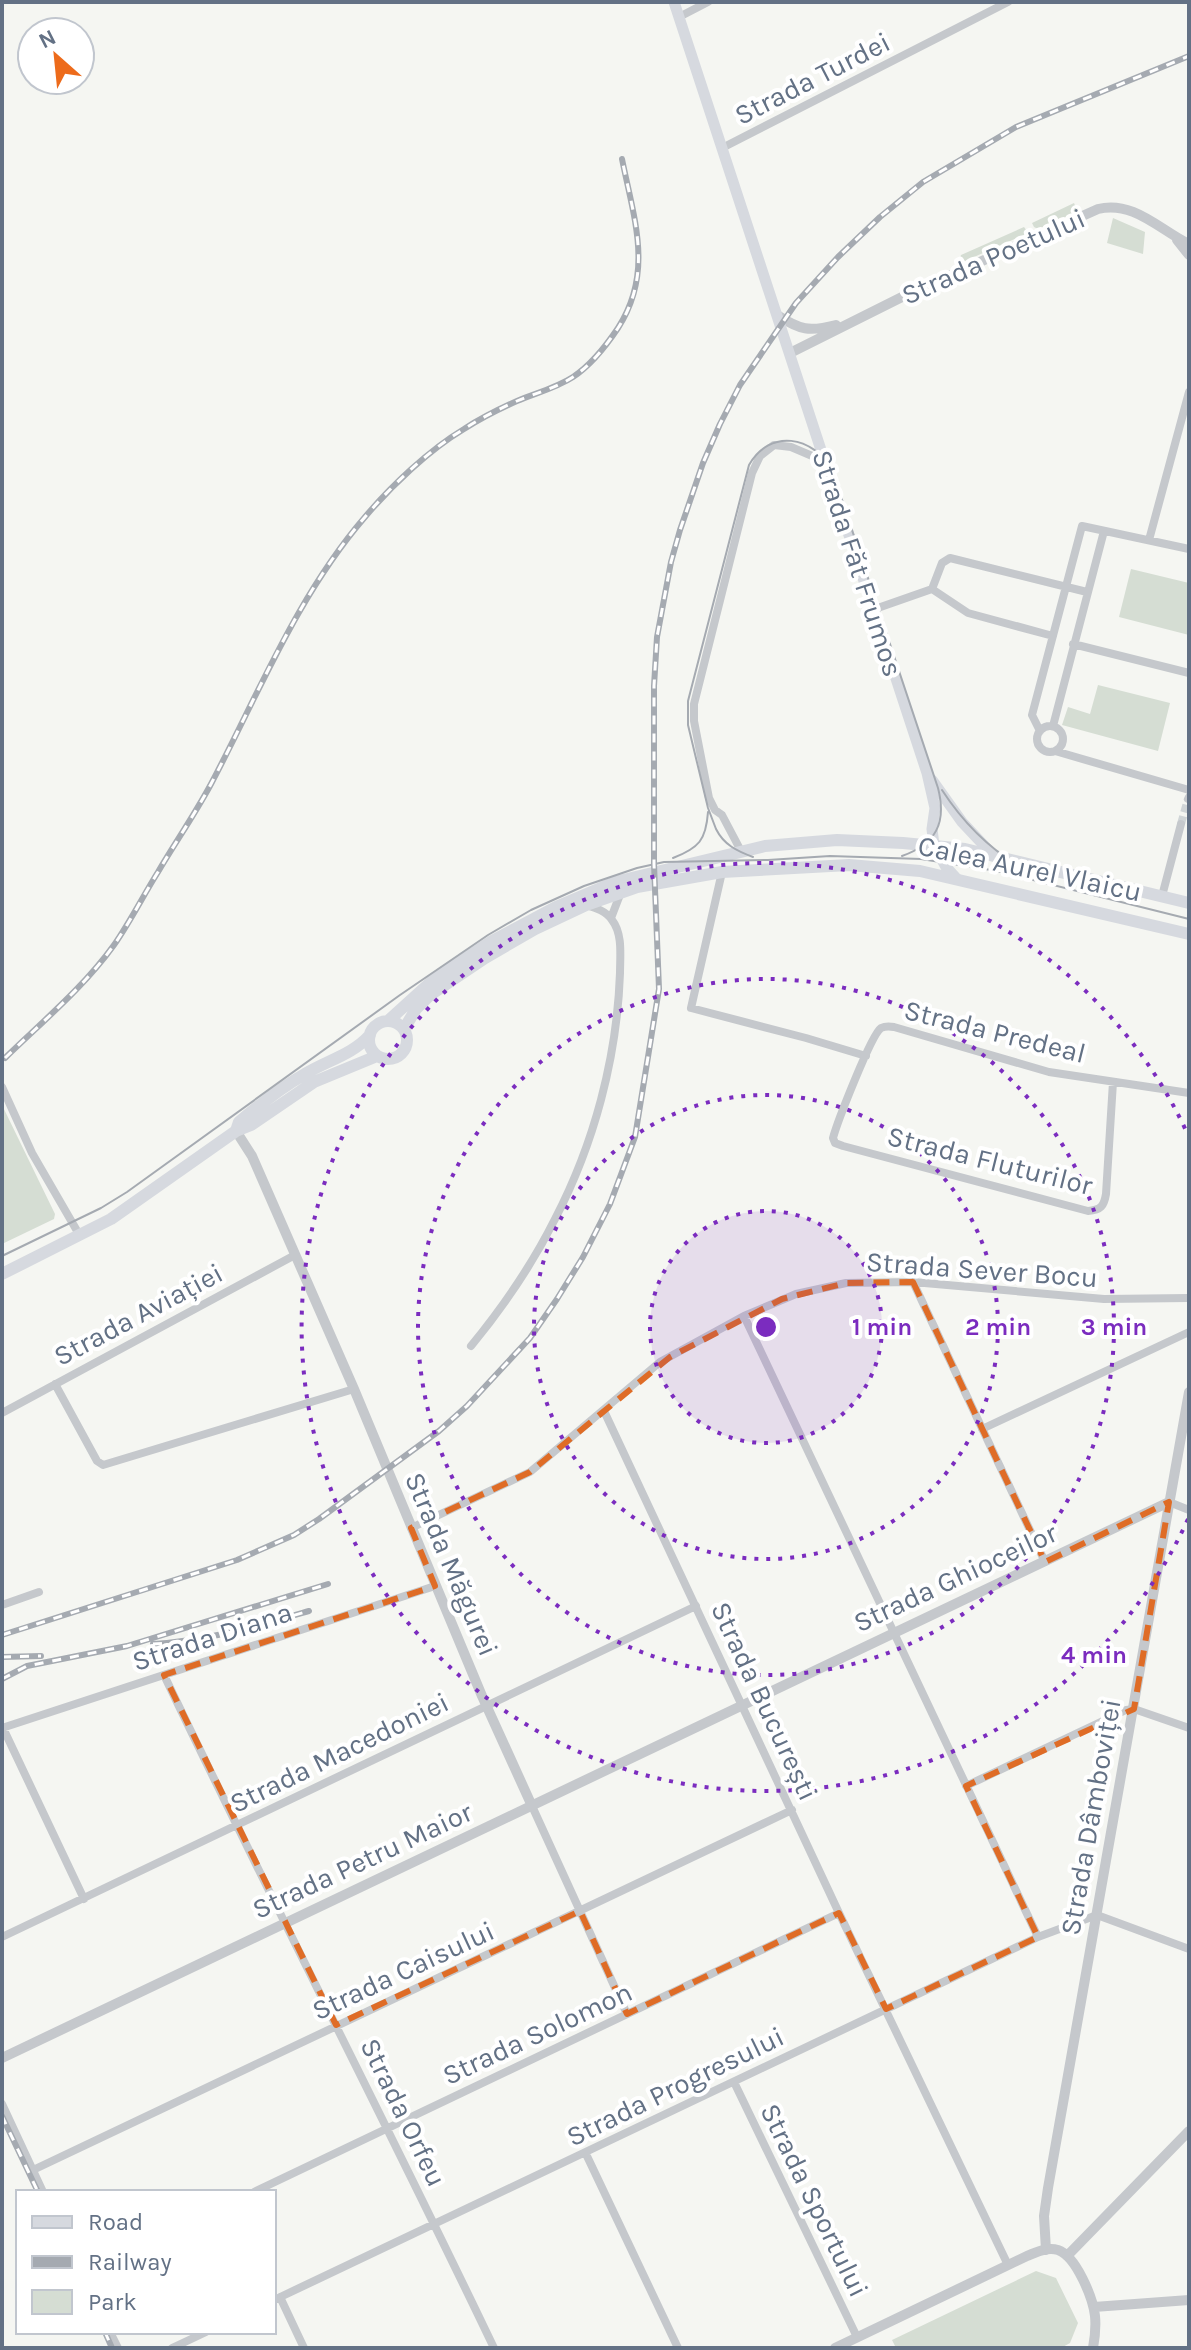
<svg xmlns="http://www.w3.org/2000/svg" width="1191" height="2350" viewBox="0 0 1191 2350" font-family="Karla,sans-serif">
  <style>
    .green { fill: #d5ddd3 }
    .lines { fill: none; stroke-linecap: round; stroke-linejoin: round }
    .minor-tunnel { stroke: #d0d5d7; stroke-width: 8; stroke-dasharray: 8 4; stroke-linecap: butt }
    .minor { stroke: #c5c8cc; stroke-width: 8 }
    .tertiary { stroke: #c5c8cc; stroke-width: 10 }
    .secondary { stroke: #d6d9df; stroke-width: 11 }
    .primary { stroke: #d6d9df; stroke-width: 12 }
    .tram { stroke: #a5aab1; stroke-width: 2 }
    .rail-casing { stroke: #a5aab1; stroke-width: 6 }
    .rail { stroke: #fff; stroke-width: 3; stroke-dasharray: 9; stroke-linecap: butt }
    .marked { fill: none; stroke: #df6c26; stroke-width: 6; stroke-dasharray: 16 10; stroke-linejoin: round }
    .ring { fill: none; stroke: #7b2cbf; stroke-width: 4; stroke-dasharray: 4 8 }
    .labels { text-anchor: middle; stroke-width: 8; stroke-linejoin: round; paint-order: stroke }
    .street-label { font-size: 28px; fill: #637185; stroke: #fff }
    .centre { fill: #7b2cbf; stroke: #fff; stroke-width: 4 }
    .ring-label { font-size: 24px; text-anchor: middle; font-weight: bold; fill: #7b2cbf; stroke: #fff; stroke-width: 8; stroke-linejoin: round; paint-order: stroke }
  </style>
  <rect width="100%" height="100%" fill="#f5f6f2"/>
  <path class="green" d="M1074,203L1076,208L1075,213L1038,229L1034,227L1032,223Z
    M1113,218L1145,232L1143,254L1107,243Z
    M1024,227L1027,231L1026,234L965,261L960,258L961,255Z
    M1131,569L1189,583V635L1119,617Z
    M1098,685L1170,703L1158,751L1062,725L1068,707L1090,714Z
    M2,1105L55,1214L54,1219L2,1244Z
    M1036,2271L1056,2278L1078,2323L1070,2343L1061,2348H896L892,2340Z"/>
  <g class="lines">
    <path class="minor-tunnel" d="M1181,824L1188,799"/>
    <path class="minor" d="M679,17L708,2
      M722,148L1008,2
      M1149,540L1189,392
      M932,589L942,563L950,558L1087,592
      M932,589L968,613L1053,636
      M872,610L932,589
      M1073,644L1189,673
      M1037 739a13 13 0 1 1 26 0a13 13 0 1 1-26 0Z
      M1053,726L1104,531
      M1040,731L1032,715L1082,526L1189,549
      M1055,751L1189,790
      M1188,799L1189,797
      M741,851L722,815L715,810L709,798L694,721V704L752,473L760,456L774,445L791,447L824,461
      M722,872L691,1008L806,1038L866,1056
      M1162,896L1181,824
      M611,918L621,892
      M1113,1082L1106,1194C1104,1206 1101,1210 1088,1211L843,1146L835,1143L833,1138C837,1123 871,1035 881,1028C885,1026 889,1026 894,1027L1049,1072L1189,1093
      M2,1087L32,1153L80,1236
      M913,1282L1045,1562
      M744,1316L1038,1937
      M471,1346C503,1307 532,1265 555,1219C594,1144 617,1058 620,973C620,956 623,934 612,920C606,911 596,908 586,905
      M55,1384L97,1461L103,1465L354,1389
      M604,1411L839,1913L1008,2265
      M2,1413L295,1255
      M982,1429L1189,1332
      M1169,1502L1189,1510
      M411,1528L530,1472L660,1362L744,1316L796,1294L846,1283L913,1282L1104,1299L1189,1298
      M2,1605L39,1592
      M164,1675C271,1900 386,2122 494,2348
      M2,1728L435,1586
      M3,1728L84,1899
      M966,1786L1126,1710L1134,1709L1189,1728
      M532,1806L627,2014
      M2,1937L696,1606
      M734,2082L857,2337
      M2,2104L43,2192
      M586,2154L678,2348
      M33,2170L792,1810
      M254,2192L839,1913
      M280,2297L304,2348
      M274,2300L1038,1937L1097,1915L1189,1949
      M110,2332L118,2348
      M172,2348L206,2332"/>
    <path class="tertiary" d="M1177,240L1189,255
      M777,315C800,330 809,332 836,325
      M790,353L904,296L1098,209C1133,200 1160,230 1189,244
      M236,1131L252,1156L354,1389L482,1696L532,1806
      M2,2058L1169,1502
      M1046,2250L1044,2216L1048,2188L1189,1392
      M1067,2256L1189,2131
      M1094,2307L1189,2300
      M835,2348L1027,2256C1036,2252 1047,2247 1058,2250C1076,2256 1093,2298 1095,2316C1096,2326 1095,2337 1093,2348"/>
    <path class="secondary" d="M674,2L927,773L935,808L932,829L934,845L946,867L957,879
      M932,780L962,822L992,854"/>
    <path class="primary" d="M388,1021L431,982L455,965L492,941L556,907L615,882L765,846L837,840L903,843L965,849L1189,903
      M369 1040a19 19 0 1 1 38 0a19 19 0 1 1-38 0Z
      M404,1029L416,1009L430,995L485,958L535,929L586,905L637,887L722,872L849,865L920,871L1189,934
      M236,1131L239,1122C259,1105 282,1087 305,1074C328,1060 352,1055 370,1035
      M2,1274L111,1219L236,1131L251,1125L314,1082L377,1056"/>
    <path class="tram" d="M942,790C964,824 995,854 1031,873
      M753,857C737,851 724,845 716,829L708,808L688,725V701L749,465C770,428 813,436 832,470L938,788C947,823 936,844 902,856
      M673,858C699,848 706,840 708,812
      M2,1256L101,1208L127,1192L400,995L488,935L531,910L584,886L637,868L664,862L768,860L830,856L921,859L997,871L1189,919"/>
    <defs>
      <path id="rail" d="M5,1058C42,1022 84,987 114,945C130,922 143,896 158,872C175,843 195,814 211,784C259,693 297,596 365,517C391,486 429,450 464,429C481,418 499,409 517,401C536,393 556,388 573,377C591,365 606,346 618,328C654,272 634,219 622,159
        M2,1635L237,1560L294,1535L319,1519L439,1431L467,1406L530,1338L557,1299L583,1257L610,1204L635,1137L659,989L654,864V686L657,637L671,562L680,530L703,463L720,424L740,385L796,303L838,257L880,217L923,182L1016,127L1189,56
        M153,1644C207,1641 257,1626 309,1611
        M2,1657L41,1656
        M2,1679L27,1666L127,1646L328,1584
        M2,2116L38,2192
        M105,2332L112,2348"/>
    </defs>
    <use href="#rail" class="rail-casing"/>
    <use href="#rail" class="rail"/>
  </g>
  <path class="marked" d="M913,1282L1045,1562L1169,1502L1134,1709L966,1786L1038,1937L886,2009L839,1913L627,2014L580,1911L336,2025L164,1675L435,1586L411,1528L530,1472L670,1357L782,1299L846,1283Z"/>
  <circle cx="766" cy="1327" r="116" fill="#7b2cbf" fill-opacity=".12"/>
  <g class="ring">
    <circle cx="766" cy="1327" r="116"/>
    <circle cx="766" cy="1327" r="232"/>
    <circle cx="766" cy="1327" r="348"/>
    <path d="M1188 1519A464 464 0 1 1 1188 1135"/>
  </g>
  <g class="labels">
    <g class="street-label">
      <text transform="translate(812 78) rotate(-27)" y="10">Strada Turdei</text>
      <text transform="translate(993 256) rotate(-24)" y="10">Strada Poetului</text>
      <text transform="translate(858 563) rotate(72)" y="10">Strada Făt Frumos</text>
      <text transform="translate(1030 868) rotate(12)" y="10">Calea Aurel Vlaicu</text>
      <text transform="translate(995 1031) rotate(14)" y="10">Strada Predeal</text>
      <text transform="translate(990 1160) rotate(14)" y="10">Strada Fluturilor</text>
      <text transform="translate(982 1269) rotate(4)" y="10">Strada Sever Bocu</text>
      <text transform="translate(138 1314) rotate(-28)" y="10">Strada Aviației</text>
      <text transform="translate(452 1564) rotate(67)" y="10">Strada Măgurei</text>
      <text transform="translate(955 1577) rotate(-25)" y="10">Strada Ghioceilor</text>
      <text transform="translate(212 1636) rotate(-18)" y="10">Strada Diana</text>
      <text transform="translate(765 1701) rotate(65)" y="10">Strada București</text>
      <text transform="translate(339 1752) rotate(-26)" y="10">Strada Macedoniei</text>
      <text transform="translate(1090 1817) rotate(-80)" y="10">Strada Dâmboviței</text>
      <text transform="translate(362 1860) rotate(-25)" y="10">Strada Petru Maior</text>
      <text transform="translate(403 1970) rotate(-25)" y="10">Strada Caisului</text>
      <text transform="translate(537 2033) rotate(-25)" y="10">Strada Solomon</text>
      <text transform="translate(675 2086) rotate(-26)" y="10">Strada Progresului</text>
      <text transform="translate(404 2112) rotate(64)" y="10">Strada Orfeu</text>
      <text transform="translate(815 2200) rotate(64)" y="10">Strada Sportului</text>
    </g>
  </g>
  <circle cx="766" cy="1327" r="12" class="centre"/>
  <g class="ring-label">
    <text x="882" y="1335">1 min</text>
    <text x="998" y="1335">2 min</text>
    <text x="1114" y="1335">3 min</text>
    <text x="1094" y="1663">4 min</text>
  </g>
  <rect width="1191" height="2350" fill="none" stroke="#637185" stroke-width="8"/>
  <rect x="16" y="2190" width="260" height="144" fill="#ffffff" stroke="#c1c6ce" stroke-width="2"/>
  <rect x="32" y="2216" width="40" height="12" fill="#d6d9df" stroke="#c1c6ce" stroke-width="2"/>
  <text x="88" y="2230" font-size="24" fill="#637185">Road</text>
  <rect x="32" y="2256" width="40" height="12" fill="#a5aab1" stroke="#c1c6ce" stroke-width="2"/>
  <text x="88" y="2270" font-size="24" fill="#637185">Railway</text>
  <rect x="32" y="2290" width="40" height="24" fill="#d5ddd3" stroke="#c1c6ce" stroke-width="2"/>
  <text x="88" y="2310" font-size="24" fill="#637185">Park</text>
  <g transform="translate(56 56) rotate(333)"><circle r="38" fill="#ffffff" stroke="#c1c6ce" stroke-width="2"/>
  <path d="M0-6L14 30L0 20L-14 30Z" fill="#ed6b1b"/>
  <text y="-12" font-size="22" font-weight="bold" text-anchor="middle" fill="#637185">N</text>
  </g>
</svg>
